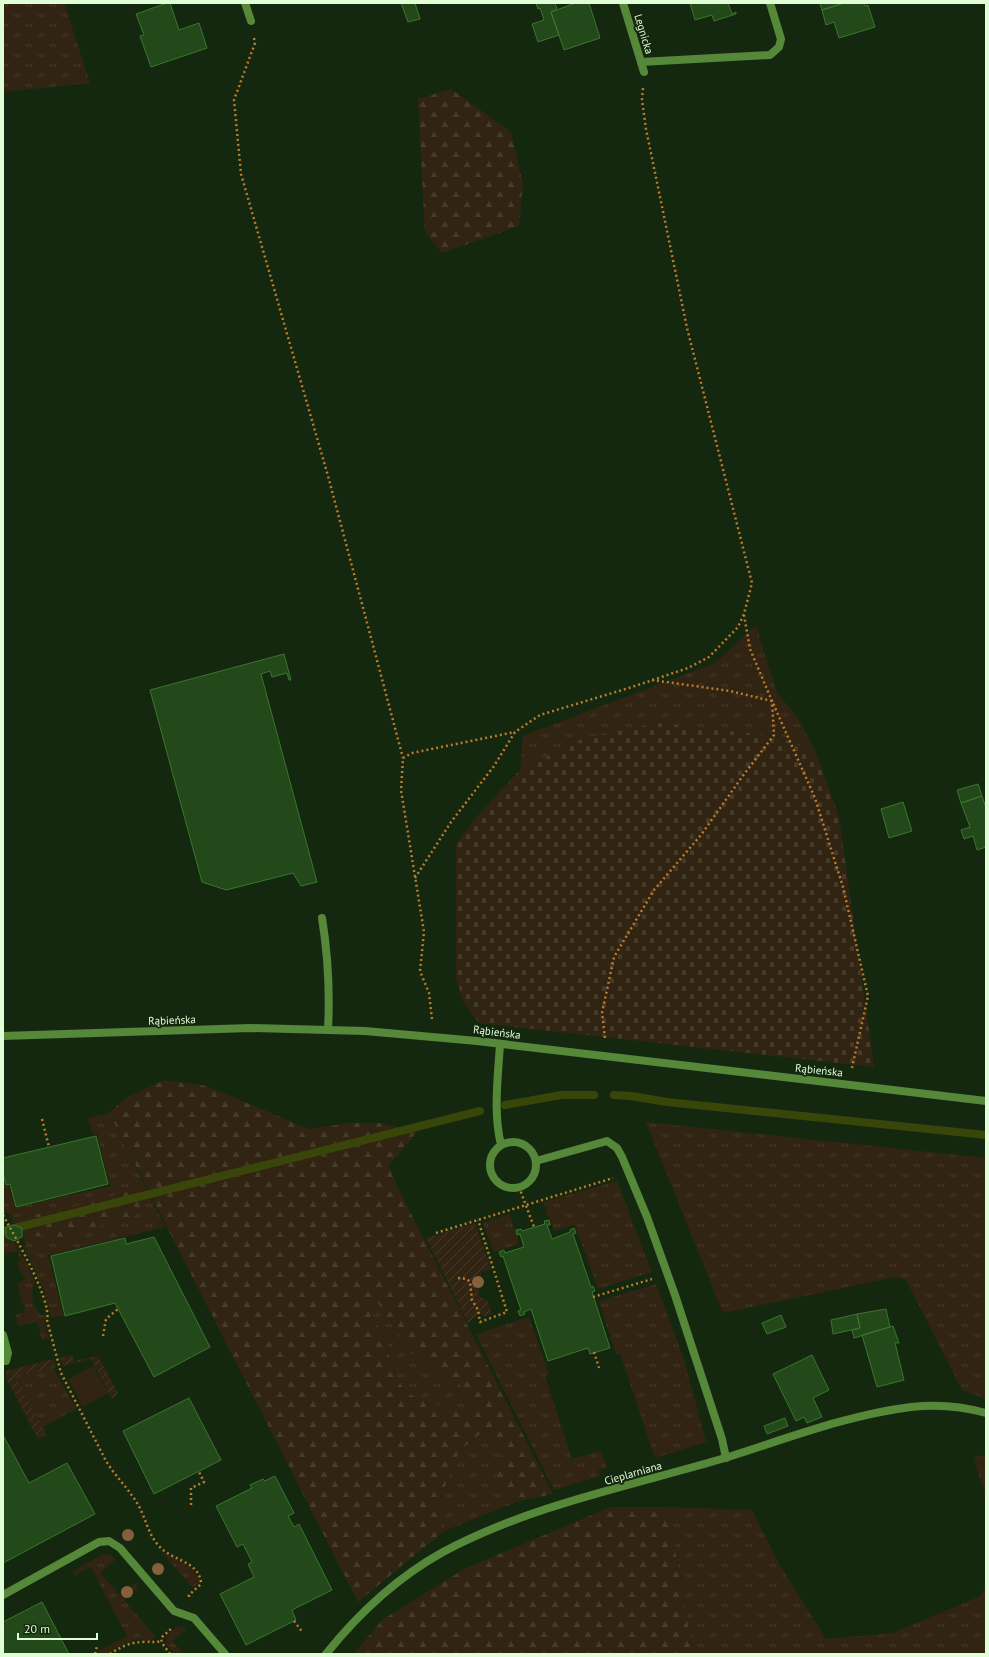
<svg xmlns="http://www.w3.org/2000/svg" width="989" height="1657" viewBox="0 0 989 1657" font-family="'PT Sans',sans-serif">
  <style>
    .grass { fill: url(#grass-tufts) }
    .forest { fill: url(#forest-firs); fill-rule: evenodd }
    .cemetery { fill: url(#cemetery-stones) }
    .garden { fill: url(#garden-furrows) }
    .pitch { fill: #322412 }
    .lines { fill: none; stroke-linecap: round; stroke-linejoin: round }
    .stream { stroke: #384709; stroke-width: 8 }
    .building { fill: #23491a; stroke: #3a762c }
    .path { stroke: #bd7b2c; stroke-width: 2.5; stroke-dasharray: 2 3; stroke-linecap: butt }
    .service { stroke: #558839; stroke-width: 8 }
    .minor { stroke: #558839; stroke-width: 8 }
    .tertiary { stroke: #558839; stroke-width: 8 }
    .tree { fill: #86603a }
    .labels { text-anchor: middle; stroke-width: 4; stroke-linejoin: round; paint-order: stroke }
    .street-label { font-size: 11px; fill: #e1ffd6; stroke: #14280f }
  </style>
  <defs>
    <pattern id="grass-tufts" width="24" height="20" patternUnits="userSpaceOnUse"><rect width="24" height="20" fill="#322412"/><path d="M3 7l-1-3M5 7V3M7 7l1-3M15 17l-1-3M17 17v-4M19 17l1-3" fill="none" stroke="#463a28"/></pattern>
    <pattern id="forest-firs" width="22" height="20" patternUnits="userSpaceOnUse"><rect width="22" height="20" fill="#322412"/><path d="M5 1l3.5 6h-7zM16 11l3.5 6h-7z" fill="#463a28"/></pattern>
    <pattern id="cemetery-stones" width="16" height="16" patternUnits="userSpaceOnUse"><rect width="16" height="16" fill="#322412"/><path d="M2 7V4a2 2 0 0 1 4 0v3zM10 15v-3a2 2 0 0 1 4 0v3z" fill="#463a28"/></pattern>
    <pattern id="garden-furrows" width="10" height="10" patternUnits="userSpaceOnUse"><rect width="10" height="10" fill="#322412"/><path d="M-1 1l2-2M0 10L10 0M9 11l2-2" fill="none" stroke="#463a28"/></pattern>
  </defs>
  <rect width="100%" height="100%" fill="#14280f"/>
  <path class="grass" d="M3,3H64L90,83L3,92Z
    M756,625L777,693L798,718L816,753L774,735L751,734L584,738L520,770L523,736L715,663Z
    M109,1113L165,1227L48,1255L63,1315L51,1318L44,1290L24,1247L26,1245L23,1237V1227L14,1223L9,1213L5,1214L3,1210V1179L5,1187L9,1186L15,1208L110,1186L97,1133L93,1134L88,1118Z
    M646,1122L986,1158V1399L962,1390L906,1280L896,1277L723,1313Z
    M617,1181L652,1272L598,1289L575,1225L554,1231L543,1202Z
    M510,1214L519,1244L494,1252L483,1222Z
    M3,1224L6,1229V1237L14,1242L18,1249H19L35,1282C30,1295 31,1304 41,1315L46,1316L44,1320L49,1339L42,1340L37,1322L18,1326L15,1315L25,1312L17,1283L25,1280L22,1272H20L17,1262L20,1261L18,1251L3,1254Z
    M656,1284L684,1359L706,1442L655,1458L620,1353L616,1354L599,1301Z
    M375,1299L411,1353L470,1391L471,1406L461,1411L440,1406L411,1395L403,1388L390,1361L388,1344L370,1313Z
    M529,1317L549,1374L545,1376L572,1459L601,1451L607,1468L598,1470L600,1476L554,1490L476,1334Z
    M52,1366L76,1409L43,1427L15,1376Z
    M488,1427L503,1454L496,1478L519,1501L444,1531L441,1498L454,1461L463,1448Z
    M986,1455V1497L973,1457Z
    M668,1507L752,1510L778,1562L826,1639L893,1633L981,1596L986,1584V1654H693Z
    M162,1552C175,1558 195,1566 200,1581L193,1588Z
    M103,1554L109,1555L116,1559L100,1573L120,1595L135,1583L138,1587L124,1600L156,1637L152,1640C139,1638 129,1640 118,1647C111,1650 108,1654 100,1654L99,1651L127,1636L91,1567L74,1576L73,1572L75,1570Z
    M178,1626L187,1629L172,1641L184,1654H175L166,1644V1636Z"/>
  <path class="forest" d="M451,89L511,132L523,185L519,226L442,253L425,232L418,99Z
    M165,1080L206,1086L309,1129L349,1123H381L417,1132L389,1165L394,1180L553,1494L519,1501L496,1478L503,1454L488,1427L463,1448L454,1461L441,1498L444,1531L358,1602L109,1113L125,1098ZM375,1299L411,1353L470,1391L471,1406L461,1411L440,1406L411,1395L403,1388L390,1362L388,1344L370,1313Z
    M126,1189L136,1194L143,1210L134,1216L67,1237L34,1236L20,1221L24,1217L107,1199Z
    M611,1507H668L693,1654H354L382,1620L466,1568Z"/>
  <path class="cemetery" d="M657,723L776,736L816,753L839,817L874,1067L479,1023L464,1003L456,979V844L480,813L520,770L584,738Z"/>
  <path class="garden" d="M475,1223L491,1269L481,1272L482,1283L479,1287L478,1293L481,1298L487,1299L492,1314L485,1316L479,1314L470,1321L469,1325L426,1238Z
    M72,1355L74,1361L98,1356L118,1393L112,1399L91,1359L62,1366L60,1358Z
    M54,1359L56,1368L15,1376L43,1427L46,1435L38,1439L7,1380L6,1371Z"/>
  <path class="pitch" d="M93,1366L108,1393L83,1407L68,1379Z"/>
  <g class="lines">
    <path class="stream" d="M614,1095L631,1096L667,1102L986,1135
      M505,1105L561,1095H594
      M3,1231L480,1111"/>
  </g>
  <path class="building" d="M167,3H170L179,30L199,23L207,48L151,67L140,36L144,35L136,14Z
    M401,3H415L420,19L408,22Z
    M536,3H555L557,9L551,12L559,35L538,42L532,24L544,20L540,8L538,9Z
    M576,3H589L600,38L564,50L551,12Z
    M690,3H728L732,14L736,12V14L714,21L712,15L695,20Z
    M820,3H844L822,10Z
    M844,3H864L865,6L868,5L875,27L839,38L834,22L826,25L822,10Z
    M284,654L291,680H289L287,673L272,677L270,671L261,674L317,882L301,886L293,873L226,890L202,882L150,690Z
    M978,784L982,796L961,803L957,790Z
    M982,796L986,808V847L977,850L973,836L964,839L961,830L970,827L961,803Z
    M903,802L912,831L889,838L881,809Z
    M96,1136L108,1184L16,1207L10,1184L6,1185L3,1173V1158Z
    M549,1220L550,1225H547L552,1239L570,1232V1230L574,1228L576,1233L573,1234L591,1287L593,1286L595,1291L592,1292L610,1348L590,1354L588,1348L548,1361L531,1309L524,1312L525,1314L520,1316L518,1311L521,1310L503,1256L501,1257L499,1252L504,1250L505,1253L524,1247L520,1234L517,1235L516,1230L521,1229L522,1231L545,1224L544,1221Z
    M14,1225L22,1228V1237L14,1241L6,1237V1228Z
    M154,1237L210,1347L154,1377L115,1303L65,1316L51,1256L125,1238L126,1244Z
    M886,1309L890,1327L854,1338L852,1330L860,1328L857,1314Z
    M857,1314L860,1328L833,1334L831,1320Z
    M781,1315L786,1327L767,1334L762,1323Z
    M893,1326L899,1343H895L904,1380L877,1387L862,1335Z
    M812,1355L829,1390L813,1398L822,1417L807,1423L804,1417L796,1421L773,1374Z
    M189,1398L221,1460L154,1494L123,1431Z
    M785,1418L788,1426L767,1434L764,1426Z
    M3,1435L29,1483L67,1463L95,1514L3,1563Z
    M275,1476L294,1513L288,1516L294,1527L299,1524L332,1590L292,1610L296,1620L246,1645L220,1594L254,1577L248,1564L252,1562L243,1544L237,1547L216,1506L252,1488L250,1485L263,1479L265,1481Z
    M42,1602L69,1654H3V1622Z"/>
  <g class="lines">
    <path class="path" d="M254,38L255,43L234,100L241,174L328,476L403,758
      M652,680L730,691L772,701L815,798L843,887L868,996L852,1068
      M415,878L451,822L494,766L515,732L540,715L632,687L688,668L709,657L738,627L744,614L752,583L687,328L646,129L642,100L643,88
      M432,1019L429,993L420,971L424,932L401,790L403,758L412,753L515,732
      M605,1038L602,1013L614,957L654,890L701,835L742,777L774,735L772,701L750,649L744,615
      M42,1119L49,1147
      M519,1187L534,1227
      M3,1215C14,1235 52,1300 47,1320L61,1373L106,1461C115,1476 128,1488 137,1503C146,1517 148,1537 162,1549C175,1561 200,1562 201,1584L189,1595V1598
      M436,1233L613,1178
      M458,1278L467,1279L470,1282L472,1300L478,1310L480,1322L507,1312L478,1220
      M593,1297L652,1279
      M103,1336L106,1319L118,1309
      M594,1352L599,1368
      M191,1505V1488L204,1482L199,1472
      M294,1621L303,1633
      M95,1654L97,1646
      M110,1654C120,1647 131,1642 143,1642C150,1641 154,1643 161,1641
      M170,1654L162,1643L161,1638L172,1628"/>
    <path class="service" d="M641,62L770,55L779,47L781,39L770,3
      M322,918C328,955 330,991 328,1029
      M500,1044C498,1077 493,1112 501,1145
      M490 1165a23 23 0 1 1 46 0a23 23 0 1 1-46 0Z
      M536,1161L607,1141L617,1148L622,1157L647,1217L675,1295L722,1439L726,1458
      M3,1335L8,1353L6,1361H3
      M3,1595L99,1542L109,1541L120,1548L174,1611L194,1618L225,1654"/>
    <path class="minor" d="M245,3L251,21
      M623,3L644,72
      M326,1654C358,1614 398,1577 443,1552C531,1505 630,1486 725,1458C786,1439 847,1415 911,1407C937,1404 961,1406 986,1413"/>
    <path class="tertiary" d="M3,1036L250,1028L365,1031L477,1041L986,1101"/>
  </g>
  <g class="tree">
    <circle cx="478" cy="1282" r="6"/>
    <circle cx="128" cy="1535" r="6"/>
    <circle cx="158" cy="1569" r="6"/>
    <circle cx="127" cy="1592" r="6"/>
  </g>
  <g class="labels">
    <g class="street-label">
      <text transform="translate(644 34) rotate(73)" y="4">Legnicka</text>
      <text transform="translate(172 1020) rotate(-2)" y="4">Rąbieńska</text>
      <text transform="translate(497 1032) rotate(7)" y="4">Rąbieńska</text>
      <text transform="translate(819 1070) rotate(6)" y="4">Rąbieńska</text>
      <text transform="translate(633 1473) rotate(-16)" y="4">Cieplarniana</text>
    </g>
  </g>
  <rect width="989" height="1657" fill="none" stroke="#e1ffd6" stroke-width="8"/>
  <path d="M18 1633v6h79v-6" fill="none" stroke="#e1ffd6" stroke-width="2"/>
  <text x="24" y="1633" font-size="12" fill="#e1ffd6" stroke="#14280f" stroke-width="3" paint-order="stroke">20 m</text>
</svg>
